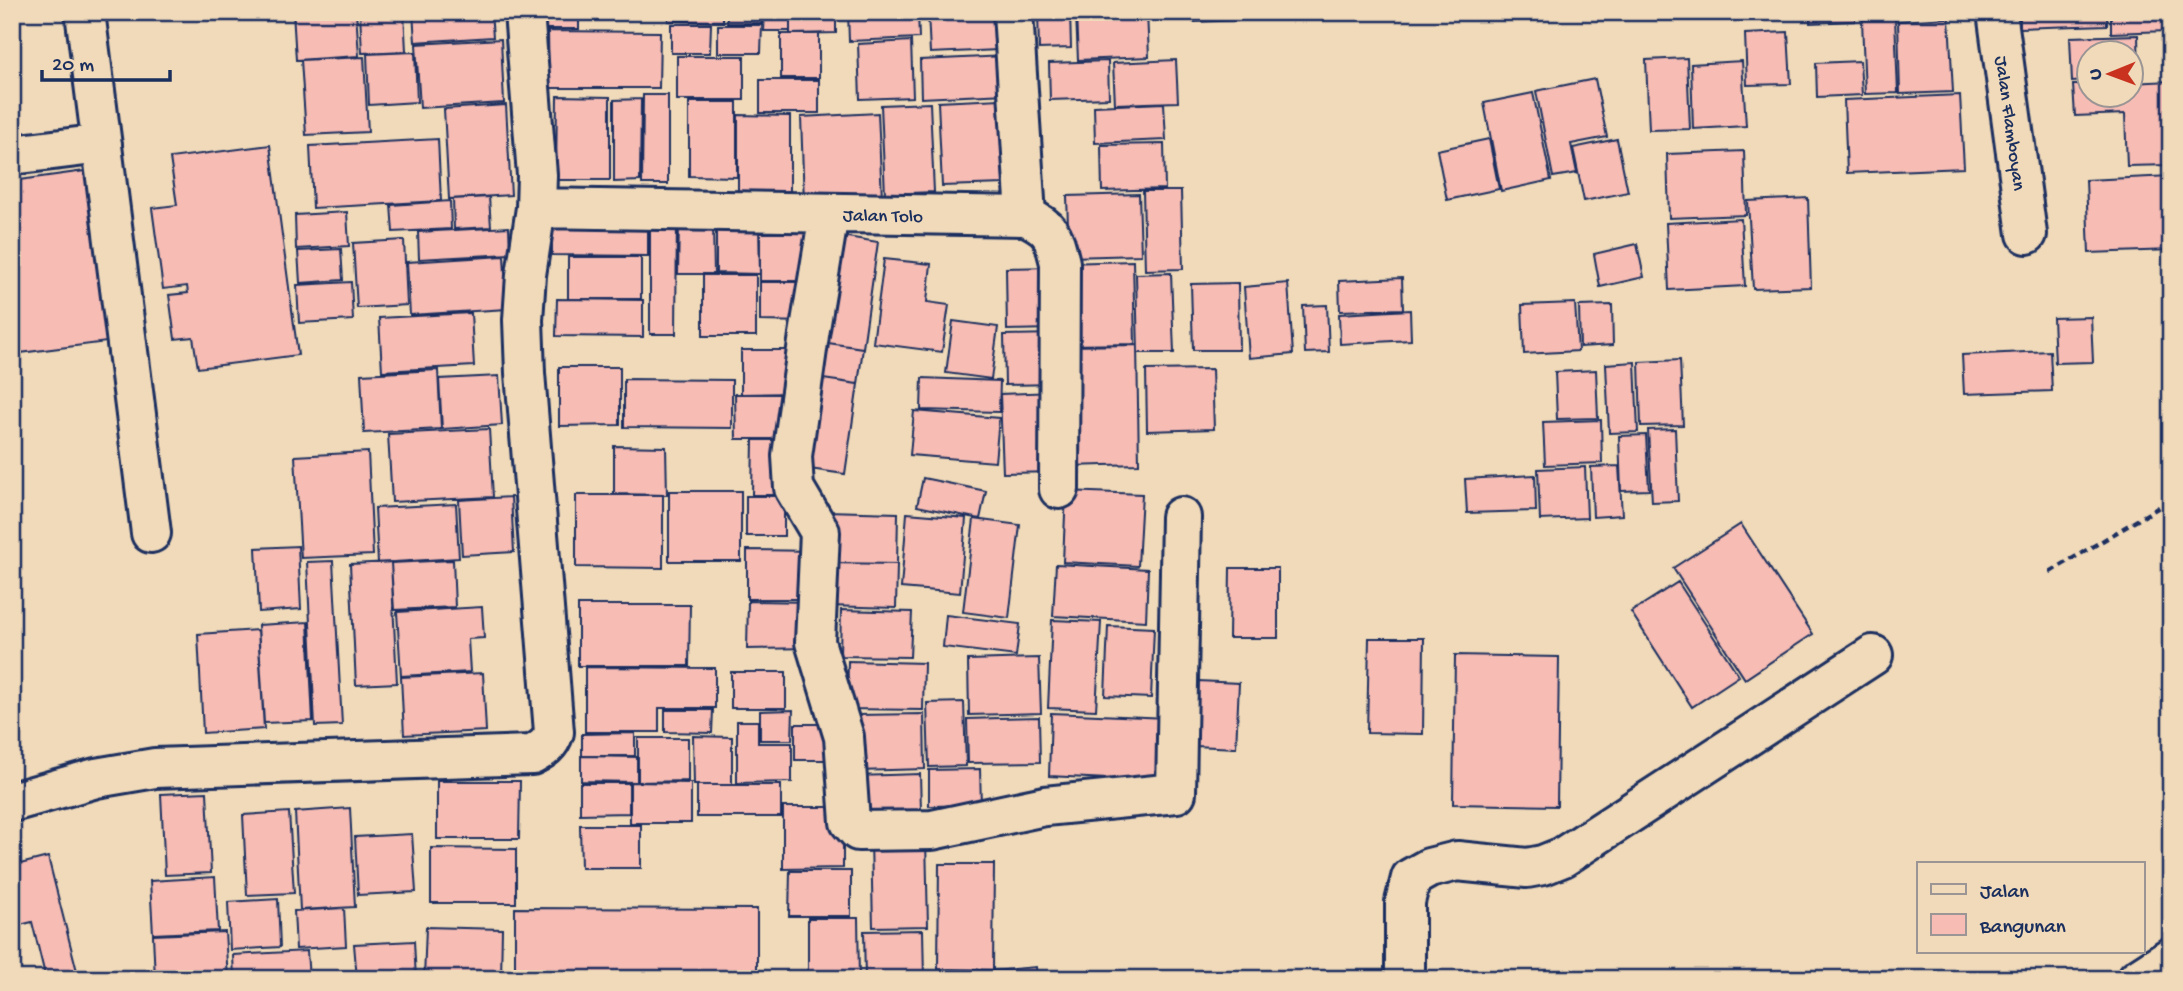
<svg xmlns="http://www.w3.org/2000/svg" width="2183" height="991" viewBox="0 0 2183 991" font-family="'Gochi Hand',sans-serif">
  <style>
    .building { fill: #f7bcb3; stroke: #1b2f5e; stroke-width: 2 }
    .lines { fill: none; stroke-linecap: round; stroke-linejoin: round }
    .minor-casing { stroke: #1b2f5e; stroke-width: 44 }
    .path { stroke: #1b2f5e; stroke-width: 4.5; stroke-dasharray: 7 5; stroke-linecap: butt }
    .minor { stroke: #f1dab9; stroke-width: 38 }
    .labels { text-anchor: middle; stroke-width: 5; stroke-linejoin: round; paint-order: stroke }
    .street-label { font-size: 19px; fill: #1b2f5e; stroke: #f1dab9 }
  </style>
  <rect width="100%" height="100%" fill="#f1dab9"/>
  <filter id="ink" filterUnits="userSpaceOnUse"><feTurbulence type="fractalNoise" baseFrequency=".0143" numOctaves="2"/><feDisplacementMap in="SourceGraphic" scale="14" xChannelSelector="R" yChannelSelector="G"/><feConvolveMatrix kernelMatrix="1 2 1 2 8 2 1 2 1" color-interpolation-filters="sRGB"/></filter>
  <g filter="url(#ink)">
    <path class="building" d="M293,12H356L359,56L296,60Z
      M360,12H404L406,51L362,53Z
      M413,12H491L493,37L415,42Z
      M542,12H579V29H542Z
      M668,12H723V22L668,21Z
      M727,12H762V23H727Z
      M765,12H790V31H764Z
      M790,12H836V33L790,34Z
      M848,12H918L919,38L849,41Z
      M928,12H998L999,50L930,53Z
      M1038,12H1070L1071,48L1039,49Z
      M1147,12L1149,57L1078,60L1076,14Z
      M1192,12H1266V19L1193,22Z
      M1810,12H1855V21L1810,23Z
      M1861,12H1927V14L1861,17Z
      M2020,12H2107V25L2020,28Z
      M2111,12H2167L2168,31L2111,33Z
      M1895,18L1898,93L1865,94L1862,20Z
      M1949,18L1953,92L1900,94L1898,21Z
      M671,24H711L710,53H671Z
      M718,25H762L761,53H718Z
      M548,31L660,32L659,88H549Z
      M1788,32L1791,84L1747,85L1745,34Z
      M781,34H819V78H781Z
      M2138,35L2139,80H2130V52H2088V81L2072,82L2070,37Z
      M501,39L504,103L420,108L416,44Z
      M911,41L913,97L860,99L858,44Z
      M415,52L417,102L369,105L367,54Z
      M677,56H744V100H677Z
      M1006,56L1007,94L921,98L920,60Z
      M364,57L368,132L306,135L301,60Z
      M1687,58L1690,129L1649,130L1646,60Z
      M1176,60L1178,102L1115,104L1113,63Z
      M1108,61L1109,98L1050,100L1049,63Z
      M1742,61L1746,126L1693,129L1691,64Z
      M1860,61L1862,95L1817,97L1816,63Z
      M1595,79L1607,137L1571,144L1577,173L1553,177L1536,91Z
      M760,80H819V113H760Z
      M2171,81V165L2127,166L2125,114L2075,116L2073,85H2088V94H2130V83Z
      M1533,93L1551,180L1501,191L1484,103Z
      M643,95H668V184H642Z
      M1960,95L1964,168L1847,173L1844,100Z
      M557,96L610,97V180H556Z
      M641,99L640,181L614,182V100Z
      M1001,99L1005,184L942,186L938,102Z
      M689,102H737V177L689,176Z
      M930,103L934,192L885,194L881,105Z
      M1164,103L1166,140L1095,143L1094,106Z
      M506,105L511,195L449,199L444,109Z
      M878,113L882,198L804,202L801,117Z
      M738,115L790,116V191H738Z
      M438,139L441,201L313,208L310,146Z
      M1489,139L1499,189L1447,200L1437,150Z
      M1617,139L1628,192L1584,201L1573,148Z
      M1164,144L1165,189L1102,191L1101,145Z
      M270,145L298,355L198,368L193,337L175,339L169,295L188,293L187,286L163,289L152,208L177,205L170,158Z
      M1744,151L1746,215L1669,218L1667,154Z
      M85,171L107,342L12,354V181Z
      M2171,176V250L2089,253L2086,180Z
      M1143,191H1181L1183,269L1145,270Z
      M1139,194L1141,255L1069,257L1067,196Z
      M489,197L491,227L454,229L453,199Z
      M1808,198L1811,287L1753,289L1748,201Z
      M450,201L451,229L393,232L391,205Z
      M347,212L349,246L296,249L295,215Z
      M650,214H677L676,334H650Z
      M552,215L648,216V256L552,255Z
      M1741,219L1745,286L1669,290L1666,223Z
      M679,224H713L714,274H678Z
      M716,226H759L760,274L716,273Z
      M509,227L510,254L419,259L418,232Z
      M760,233H814V281H760Z
      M829,234L878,242L863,348L814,341Z
      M404,240L407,305L357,308L353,243Z
      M1637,244L1644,277L1600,287L1594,254Z
      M341,249L343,280L300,283L298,251Z
      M504,256L507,309L410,315L407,262Z
      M568,257H641V299H568Z
      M884,259L931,264L927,302L949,305L942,352L873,343Z
      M1133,261L1135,344L1067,345L1065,263Z
      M1051,267L1052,329L1007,330L1006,268Z
      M1171,273L1174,353H1138L1136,274Z
      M703,275H756V336H703Z
      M1402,278L1403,309L1340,311L1339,281Z
      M351,282L353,320L299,323L297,285Z
      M760,282H807V322L760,321Z
      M1238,283L1239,350H1193L1191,284Z
      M1288,283L1293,354L1249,358L1244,287Z
      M557,299L643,300V337L556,336Z
      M1575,303L1578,351L1524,354L1522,305Z
      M1327,305L1329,352L1305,353L1303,306Z
      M1612,305L1613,345L1580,347L1579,306Z
      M1410,310L1411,340L1340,344L1339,314Z
      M471,313L474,366L382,371L379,318Z
      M2091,317L2093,362L2055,363L2053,318Z
      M953,321L998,327L991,379L946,373Z
      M1054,334L1055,384L1005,385L1004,335Z
      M814,341L863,348L858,384L809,377Z
      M1137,345L1139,464L1070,466L1067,346Z
      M741,350H793V393L741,394Z
      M2050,351L2052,391L1964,394L1962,355Z
      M1680,360L1683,425L1641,426L1639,362Z
      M1635,362L1638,432L1609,433L1606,364Z
      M559,367H620V425L559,426Z
      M1212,369L1214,429L1147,431L1146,370Z
      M438,370L441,429L364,433L361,374Z
      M1596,370L1598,418L1557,419L1555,372Z
      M499,376L502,425L442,429L439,379Z
      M809,377L858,384L845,474L795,467Z
      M922,378L1000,381L999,412L921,410Z
      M624,379L732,380V428L624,427Z
      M1055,392L1056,472L1003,473L1000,394Z
      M735,394H786V439H736Z
      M914,411L999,418L995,462L910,455Z
      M1601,420L1602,463L1545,465L1543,422Z
      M489,429L493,497L392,502L388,434Z
      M1675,429L1678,501L1652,502L1648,430Z
      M1646,435L1649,490L1621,491L1619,436Z
      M753,440H790V495H752Z
      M614,446L666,447L667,495L614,494Z
      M368,452L373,555L301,558L295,456Z
      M1619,466L1622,515L1593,517L1591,467Z
      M1585,467L1587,518L1540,520L1538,469Z
      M1535,475L1536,511L1467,513L1465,479Z
      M923,478L986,491L980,519L917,506Z
      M669,491H741V561H669Z
      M1066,491L1142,494L1138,566L1063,562Z
      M576,495H663V568L576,567Z
      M746,496H784V536H746Z
      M511,497L514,552L462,555L459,500Z
      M456,504L459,558L378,563L375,508Z
      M826,511L898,513L897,564L825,563Z
      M907,513L966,518L960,593L901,588Z
      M974,519L1020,525L1009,618L963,612Z
      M1741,524L1813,634L1745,679L1673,568Z
      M298,546L301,609L259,612L256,548Z
      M747,550L814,551V599H747Z
      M453,560L455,607L394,610L391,563Z
      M333,561L342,725L315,726L307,562Z
      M391,562L397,683L356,685L350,564Z
      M828,563L897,564L896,608L828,606Z
      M1056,564L1148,569L1146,621L1053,616Z
      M1230,568H1278V638H1229Z
      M1678,582L1739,676L1692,707L1631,612Z
      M748,601L810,602L811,648L747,649Z
      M578,605H690L689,666H578Z
      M482,607L484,638L468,639L470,672L401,676L397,612Z
      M841,610L912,612L910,657L840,656Z
      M946,615L1020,624L1016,656L943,647Z
      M1052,620L1101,622L1096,710L1048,708Z
      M308,622L313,721L264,723L258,625Z
      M1108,626L1154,628L1151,698L1105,696Z
      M258,630L264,729L203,733L198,634Z
      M1369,638H1424L1423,734L1367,733Z
      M1455,655L1559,657L1557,806L1453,804Z
      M1039,658L1041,713L969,715L968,660Z
      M848,661L924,663L923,710L847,709Z
      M585,667L715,668V708H659V732H585Z
      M731,672H786V708H731Z
      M483,673L486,731L404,735L401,677Z
      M1198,681L1239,683L1236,748L1195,746Z
      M964,702L966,766L929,767L927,703Z
      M665,710H713L712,733L665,732Z
      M793,710L792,740H760V711Z
      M1051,713L1168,718L1166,782L1049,776Z
      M924,714L925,769L857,771L856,715Z
      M1039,717L1040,762L968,763L967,719Z
      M737,721H758V743H792V782L737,783Z
      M795,724H832V760H795Z
      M635,733V756H582V734Z
      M693,736L732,737V785H694Z
      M638,738H688V781L638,782Z
      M581,756L637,757V782L581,781Z
      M980,769L981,805L929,806V770Z
      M920,774L921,811L857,812V776Z
      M437,781H520L519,839H437Z
      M630,782L691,783V823H630Z
      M580,783H629V813L580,814Z
      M697,785H781V817H697Z
      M207,792L211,873L165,875L161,794Z
      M783,807H843V868L783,869Z
      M350,808L355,907L300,910L295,812Z
      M289,812L294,893L247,895L243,815Z
      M580,825H641V868H581Z
      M412,834L416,892L358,895L355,837Z
      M926,839L928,926L873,927L871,840Z
      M431,848L516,849V903H431Z
      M48,857L79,979H46L32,922L12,927V866Z
      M939,864H994L993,970L938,969Z
      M790,871H851V916H789Z
      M215,877L218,931L153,934L150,881Z
      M278,899L280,947L230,950L228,902Z
      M344,908L346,946L296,949L294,911Z
      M515,908L757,909V979H515Z
      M808,918H858L859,979H808Z
      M426,927L502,929L501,979H424Z
      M923,930L924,979H865L864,931Z
      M225,932L228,979H155L153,935Z
      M414,941L416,979H357L354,944Z
      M307,951L309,979H234L233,955Z
      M1036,967L1037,979H939V976Z"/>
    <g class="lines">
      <defs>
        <path id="minor" d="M85,12L151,533
          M1013,12L1026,216
          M1997,12L2027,234
          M12,155L102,144
          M536,208L1026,216C1053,229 1053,235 1060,263L1059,489
          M829,214L809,335L792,456L794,488L820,532L815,642L844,737L850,822L858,831L932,830L1045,806L1176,793L1181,517
          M12,802L96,778L155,768L532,755C543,749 550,745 554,732L525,373L523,320L526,275L536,208L537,175L524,12
          M1405,979V902L1411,878L1429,868L1457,861L1527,868L1543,865L1563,857L1873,655
          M2137,979L2171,957"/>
      </defs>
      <use href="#minor" class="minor-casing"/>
      <path class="path" d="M2050,572L2171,500"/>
      <use href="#minor" class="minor"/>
    </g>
  </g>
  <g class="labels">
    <g class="street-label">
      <text transform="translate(2012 123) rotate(82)" y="7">Jalan Flamboyan</text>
      <text transform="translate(883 214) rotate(1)" y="7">Jalan Tolo</text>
    </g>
  </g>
  <rect width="2183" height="991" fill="none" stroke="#f1dab9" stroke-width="42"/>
  <rect x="21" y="21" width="2141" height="949" fill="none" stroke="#1b2f5e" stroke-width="2.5" filter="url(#ink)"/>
  <rect x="1917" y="862" width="228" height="91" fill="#f1dab9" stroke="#9b9695" stroke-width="2"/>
  <rect x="1931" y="884" width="35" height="10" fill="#f1dab9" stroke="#9b9695" stroke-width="2"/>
  <text x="1980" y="897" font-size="21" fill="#1b2f5e">Jalan</text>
  <rect x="1931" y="914" width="35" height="21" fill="#f7bcb3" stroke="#9b9695" stroke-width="2"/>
  <text x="1980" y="932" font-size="21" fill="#1b2f5e">Bangunan</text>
  <g transform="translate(2110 74) rotate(269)"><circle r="33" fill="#f1dab9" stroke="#9b9695" stroke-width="2"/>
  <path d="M0-5L12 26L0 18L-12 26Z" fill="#c8321e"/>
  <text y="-10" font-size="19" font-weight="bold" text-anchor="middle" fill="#1b2f5e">U</text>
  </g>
  <path d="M42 70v10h128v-10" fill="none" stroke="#1b2f5e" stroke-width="3.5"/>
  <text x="52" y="70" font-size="21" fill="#1b2f5e" stroke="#f1dab9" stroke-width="5" paint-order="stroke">20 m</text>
</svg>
